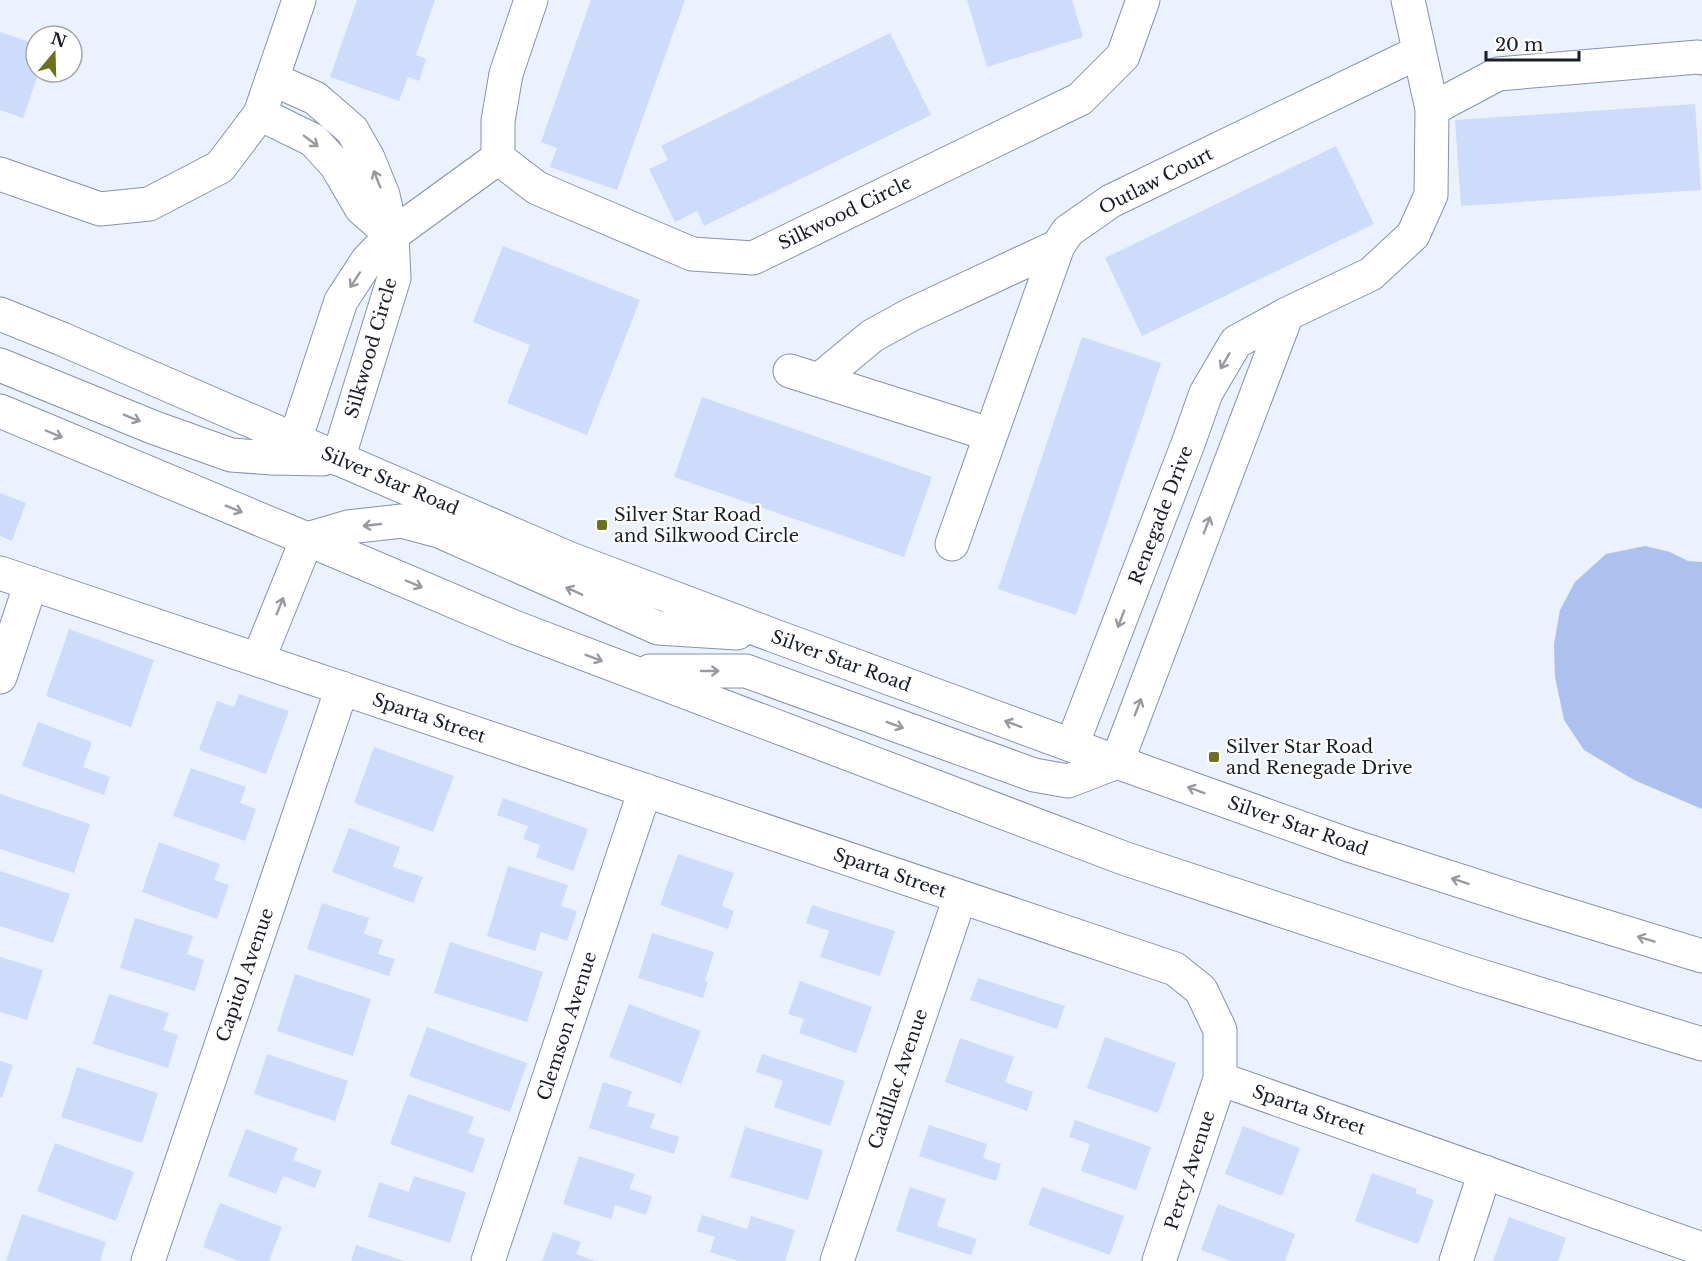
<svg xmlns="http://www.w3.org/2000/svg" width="1702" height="1261" viewBox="0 0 1702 1261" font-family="'Libre Baskerville',serif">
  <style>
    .green { fill: #adc1ee }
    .building { fill: #cedcfb }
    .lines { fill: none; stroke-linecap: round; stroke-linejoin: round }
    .minor-casing { stroke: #8592af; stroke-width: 35 }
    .major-casing { stroke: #8592af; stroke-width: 35 }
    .minor { stroke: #fff; stroke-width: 33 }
    .major { stroke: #fff; stroke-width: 33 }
    .oneway { stroke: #989a9f }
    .poi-dot { fill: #6a731c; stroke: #fff; stroke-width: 2 }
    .labels { text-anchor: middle; stroke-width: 4.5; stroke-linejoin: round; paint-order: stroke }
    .street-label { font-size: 18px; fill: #191e29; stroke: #fff }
    .poi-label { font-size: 18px; fill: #191e29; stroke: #fff; text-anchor: start }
  </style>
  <rect width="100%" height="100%" fill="#ebf1fd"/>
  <path class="green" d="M1645,546L1670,552L1688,561L1702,562V809L1634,780L1584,750L1564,720L1555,677L1554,644L1560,610L1575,582L1606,554Z"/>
  <path class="building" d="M357,0H435L416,55L426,59L419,81L408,77L399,101L330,77Z
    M591,0H685L617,190L550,167L557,148L541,142Z
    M967,0H1072L1083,37L987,67Z
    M0,32L36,44V72H39L23,118L0,110Z
    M890,33L931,115L704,226L697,211L675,222L649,169L668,160L661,146Z
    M1695,104L1701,190L1461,206L1455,120Z
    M1336,146L1374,224L1142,336L1105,258Z
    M503,246L640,300L587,435L507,403L530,345L473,322Z
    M1082,337L1161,363L1076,615L998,589Z
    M702,397L932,477L904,557L674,477Z
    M0,493L26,503L12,541L0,536Z
    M69,629L154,660L131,727L46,696Z
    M239,694L289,711L266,774L199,750L217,701L234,707Z
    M38,722L92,742L83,767L110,777L104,795L22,766Z
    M374,747L454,776L433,832L354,803Z
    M191,768L246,787L240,803L256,809L245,841L173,816Z
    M0,794L90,824L74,873L0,849Z
    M503,798L588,829L573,871L536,857L540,845L523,839L528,826L497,815Z
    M349,828L400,847L393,867L423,877L413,903L332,872Z
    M159,842L220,864L214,880L229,885L217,919L142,892Z
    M678,854L734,873L722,906L734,911L728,929L660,905Z
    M508,866L568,885L561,906L577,911L567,941L541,932L535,951L487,936Z
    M0,871L70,894L53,943L0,926Z
    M322,903L369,918L364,934L383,940L378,954L395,959L389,976L307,949Z
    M812,905L895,931L880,976L820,957L829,931L806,923Z
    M135,918L193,936L187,954L204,960L195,991L120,968Z
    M652,933L714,952L705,981L708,982L703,998L638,978Z
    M450,942L543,972L527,1022L434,993Z
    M0,957L43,970L27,1020L0,1012Z
    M295,974L371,999L353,1056L277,1031Z
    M978,978L1065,1006L1057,1029L970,1000Z
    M800,981L872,1007L856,1053L799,1033L804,1019L788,1014Z
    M109,994L169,1013L163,1030L178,1035L168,1068L93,1044Z
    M629,1004L701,1031L681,1084L609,1057Z
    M427,1027L527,1063L510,1112L409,1076Z
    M1105,1037L1176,1063L1158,1113L1087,1088Z
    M960,1038L1014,1057L1005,1082L1033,1092L1027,1111L945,1082Z
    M267,1054L348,1081L335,1121L254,1094Z
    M762,1054L845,1081L830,1126L774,1107L783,1081L756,1072Z
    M0,1061L13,1065L2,1098L0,1097Z
    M77,1067L158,1093L142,1143L61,1117Z
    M603,1082L632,1091L627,1106L655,1114L650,1128L679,1137L674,1154L589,1128Z
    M408,1094L474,1117L468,1133L485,1139L473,1173L390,1144Z
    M1075,1120L1151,1147L1136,1190L1081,1171L1090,1144L1069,1137Z
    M929,1125L987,1144L983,1158L1001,1164L996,1181L919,1156Z
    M1243,1126L1300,1148L1282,1196L1225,1174Z
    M745,1127L823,1150L808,1200L730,1177Z
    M246,1129L298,1148L293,1160L322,1171L315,1188L283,1176L276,1194L228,1176Z
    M55,1143L134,1172L116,1221L37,1191Z
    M579,1156L635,1174L629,1189L652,1196L646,1215L615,1205L611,1219L563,1204Z
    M1372,1173L1417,1189L1415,1193L1434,1200L1418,1244L1355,1221Z
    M414,1176L466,1192L450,1243L368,1217L379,1182L409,1192Z
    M910,1187L946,1199L937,1226L977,1239L971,1255L896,1231Z
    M1042,1187L1124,1216L1110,1255L1028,1225Z
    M220,1203L282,1227L269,1261H239L203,1247Z
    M1218,1204L1295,1234L1285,1261H1230L1201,1250Z
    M22,1214L106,1242L100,1261H6Z
    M702,1215L747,1229L751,1216L795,1230L785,1261H738L710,1252L715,1237L697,1231Z
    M1509,1217L1566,1238L1558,1261H1493Z
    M553,1232L581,1242L576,1254L595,1261H542Z
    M356,1245L404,1261H351Z"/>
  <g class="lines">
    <defs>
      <path id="minor" d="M272,79L315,98L352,130L368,158L383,195L392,235L394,278L338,459
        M1432,109L1498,74L1698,57L1702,58
        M260,114L313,140L336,165L361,208L392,235
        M498,158L537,188L692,254L753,258L1080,99L1123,56L1143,0
        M498,158V121L506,74L531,0
        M0,174L100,209L149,204L220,167L260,114L299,0
        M790,371L989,434
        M819,380L872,336L910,315L1058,246
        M295,440L341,301L367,261L392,235L498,158
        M952,544L1058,246L1068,231L1111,201L1419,52
        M0,573L1175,969L1201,990L1220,1030V1079L1702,1249
        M258,660L307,539
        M0,677L31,583
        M1072,745L1189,441L1206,393L1236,342L1287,314L1371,274L1413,235L1431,195L1432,109L1408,0
        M1117,762L1287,314
        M148,1261L342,688
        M488,1261L645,790
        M837,1261L960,897
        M1159,1261L1220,1079
        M1456,1261L1485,1172"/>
      <path id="major" d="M0,314L62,339L568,558L772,635L1117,762L1349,845L1532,904L1702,956
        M0,365L155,428L231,455L272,458L323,459
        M0,411L307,539L514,627L1126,859L1468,972L1702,1044
        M307,539L348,527L402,521L439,531L658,628L737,633
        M650,671H746L1034,775L1068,781L1117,762"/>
    </defs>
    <use href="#minor" class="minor-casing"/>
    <use href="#major" class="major-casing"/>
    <use href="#minor" class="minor"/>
    <use href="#major" class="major"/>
  </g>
  <defs><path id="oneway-shaft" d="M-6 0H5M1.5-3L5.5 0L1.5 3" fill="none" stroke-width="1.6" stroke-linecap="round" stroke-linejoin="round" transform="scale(1.5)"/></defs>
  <g class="oneway">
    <use href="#oneway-shaft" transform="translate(311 141) rotate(37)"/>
    <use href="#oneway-shaft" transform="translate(377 179) rotate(-112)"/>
    <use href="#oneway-shaft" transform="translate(355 280) rotate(123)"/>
    <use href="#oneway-shaft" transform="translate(1225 361) rotate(120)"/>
    <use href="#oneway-shaft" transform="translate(132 418) rotate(22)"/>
    <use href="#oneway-shaft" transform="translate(54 434) rotate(23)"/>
    <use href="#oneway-shaft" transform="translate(234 509) rotate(22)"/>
    <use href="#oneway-shaft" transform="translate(372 525) rotate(174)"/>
    <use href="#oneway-shaft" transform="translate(1207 525) rotate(-69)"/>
    <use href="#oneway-shaft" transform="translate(414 584) rotate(23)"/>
    <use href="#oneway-shaft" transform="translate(574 591) rotate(-156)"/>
    <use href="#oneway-shaft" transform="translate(280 606) rotate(-68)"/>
    <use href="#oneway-shaft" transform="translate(1121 619) rotate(111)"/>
    <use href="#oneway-shaft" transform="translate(594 658) rotate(21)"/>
    <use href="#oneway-shaft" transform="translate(710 671)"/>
    <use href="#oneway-shaft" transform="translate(1138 707) rotate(-69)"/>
    <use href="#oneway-shaft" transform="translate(1013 724) rotate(-160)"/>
    <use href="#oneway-shaft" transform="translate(895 725) rotate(20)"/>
    <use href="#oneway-shaft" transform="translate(1196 790) rotate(-160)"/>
    <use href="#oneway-shaft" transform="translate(1460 881) rotate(-162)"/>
    <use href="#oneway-shaft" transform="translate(1646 939) rotate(-163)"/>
  </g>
  <g class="poi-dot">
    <rect x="596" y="519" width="12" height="12" rx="3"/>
    <rect x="1208" y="751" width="12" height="12" rx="3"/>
  </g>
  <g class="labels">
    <g class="street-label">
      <text transform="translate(1156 181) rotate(-27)" y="6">Outlaw Court</text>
      <text transform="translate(845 213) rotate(-26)" y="6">Silkwood Circle</text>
      <text transform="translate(371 348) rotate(-74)" y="6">Silkwood Circle</text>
      <text transform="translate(390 481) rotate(23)" y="6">Silver Star Road</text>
      <text transform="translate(1161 515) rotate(-69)" y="6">Renegade Drive</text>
      <text transform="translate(841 661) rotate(20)" y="6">Silver Star Road</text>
      <text transform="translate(429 718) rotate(19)" y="6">Sparta Street</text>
      <text transform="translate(1298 826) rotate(19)" y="6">Silver Star Road</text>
      <text transform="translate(890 873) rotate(19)" y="6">Sparta Street</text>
      <text transform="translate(245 975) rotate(-71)" y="6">Capitol Avenue</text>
      <text transform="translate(567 1026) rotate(-72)" y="6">Clemson Avenue</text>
      <text transform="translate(898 1079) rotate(-71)" y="6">Cadillac Avenue</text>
      <text transform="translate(1309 1110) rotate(19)" y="6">Sparta Street</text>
      <text transform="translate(1190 1170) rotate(-72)" y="6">Percy Avenue</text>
    </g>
    <g class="poi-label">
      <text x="614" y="521">Silver Star Road<tspan x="614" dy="21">and Silkwood Circle</tspan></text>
      <text x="1226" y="753">Silver Star Road<tspan x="1226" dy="21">and Renegade Drive</tspan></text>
    </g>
  </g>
  <g transform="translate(54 54) rotate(19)"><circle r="28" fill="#ffffff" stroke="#a3a5a9" stroke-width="1.5"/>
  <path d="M0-4.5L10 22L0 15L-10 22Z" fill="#6a731c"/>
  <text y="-9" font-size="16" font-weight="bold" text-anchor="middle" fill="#191e29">N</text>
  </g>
  <path d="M1486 51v9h93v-9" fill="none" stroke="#191e29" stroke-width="3"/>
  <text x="1495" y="51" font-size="18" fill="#191e29" stroke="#ffffff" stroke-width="4.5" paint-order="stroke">20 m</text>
</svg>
